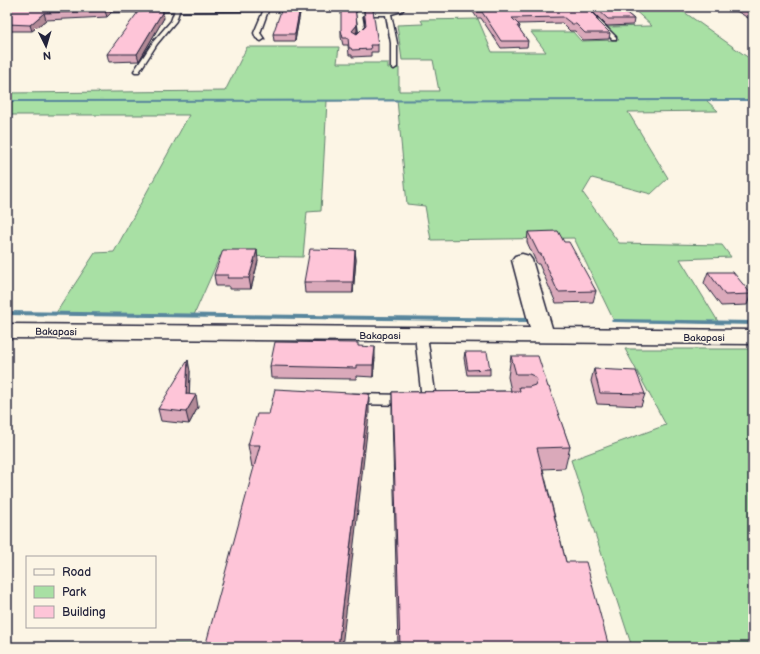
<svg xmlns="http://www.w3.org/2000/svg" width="760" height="654" viewBox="0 0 760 654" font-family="'Balsamiq Sans',sans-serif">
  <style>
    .green { fill: #a8e0a4; stroke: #658170 }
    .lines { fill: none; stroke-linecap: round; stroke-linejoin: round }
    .stream { fill: #59869d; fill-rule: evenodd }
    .service-casing { stroke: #22223b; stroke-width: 3 }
    .minor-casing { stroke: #22223b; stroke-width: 3 }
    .service { fill: #fcf5e5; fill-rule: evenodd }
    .minor { fill: #fcf5e5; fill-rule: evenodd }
    .wall { fill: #daa9ba; stroke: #22223b }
    .shaded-wall { fill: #b28a97; stroke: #22223b }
    .building { fill: #fec5d8; stroke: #22223b }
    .labels { text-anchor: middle; stroke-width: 3; stroke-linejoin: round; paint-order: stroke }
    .street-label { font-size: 10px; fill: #22223b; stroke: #fcf5e5 }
  </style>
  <rect width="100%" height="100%" fill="#fcf5e5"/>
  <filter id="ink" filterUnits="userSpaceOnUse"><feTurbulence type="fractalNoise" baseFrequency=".025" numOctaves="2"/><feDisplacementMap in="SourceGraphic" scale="8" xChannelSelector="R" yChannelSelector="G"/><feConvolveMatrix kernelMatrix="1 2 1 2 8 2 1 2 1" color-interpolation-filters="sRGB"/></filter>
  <g filter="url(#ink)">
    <path class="green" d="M631,7H677L753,61V100H706L718,111L628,112L668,178L651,194L592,178L583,193L619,243L722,245L731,257L680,259L719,323L614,321L574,238L431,240L425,206L407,204L397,100L327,101L321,211L307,212L303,257L220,256L194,315L56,313L95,253L114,252L189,115H7V93L225,91L247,47H339L337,63H388V68H399V91H439L433,60H402L397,25L423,24L421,20L478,19L492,52H546L531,32H573L581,41L619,40L606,27L652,26Z
      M625,349H753V647H632L571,460L666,425Z
      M7,643L200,644L199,647H7Z"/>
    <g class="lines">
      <path class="stream" d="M753,99V101L7,102V100Z
        M7,311L530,318L533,320L530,322L7,315Z
        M614,319L753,321V325L612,322L611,321L612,320Z"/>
      <defs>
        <path id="service" d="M176,7L180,8L176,21L157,44L139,72H135L134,71L153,42L171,21Z
          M265,7L269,8L260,33L264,39L261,41L256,38L254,33Z
          M400,7H405L402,11L391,14L397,43V67L394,69L391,67V43L386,15H362L365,32L357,39L354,37L359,32L356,13L359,11H388Z
          M581,7H586L616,37V39H612Z
          M421,331L425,332L427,335L436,400L434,403L429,405L424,403L422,400L415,335L417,332Z
          M352,394L408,395L413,397L415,400L413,403L408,405L352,404L347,402L345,399L347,396Z"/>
        <path id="minor" d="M77,7H371L366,10L80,12L75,9Z
          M522,254L529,256L532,260L552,328L753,330V344L7,338V324L530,328L512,260L515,256Z"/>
      </defs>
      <use href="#service" class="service-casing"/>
      <use href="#minor" class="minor-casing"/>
      <use href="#service" class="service"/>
      <use href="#minor" class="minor"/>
    </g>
    <path class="wall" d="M7,7H110L111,13L107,17L46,20L32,31H7Z
      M470,7H586L598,19V21L610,33L609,39L583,40L575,31H570L562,23L518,24L520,26L519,29L528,41L527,47L501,48L481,18H477Z
      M588,7H619L634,19L633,25L607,26Z
      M730,7H753V21Z
      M364,10L378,45V52H371V56L352,57V55H349L348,45H343L341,37V30L357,31L356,33L357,34L365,26L364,16Z
      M300,13L295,41H274L273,34Z
      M164,18L139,61L109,62L107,54Z
      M528,232L564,242L596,291L593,302L556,303L539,264H537L527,242Z
      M355,250L356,260L353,293H305L304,282Z
      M258,261L251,289H229V286H216L214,275Z
      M708,272L751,294L747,305L721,306L704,283Z
      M358,346L375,358L373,377L356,376V379L271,378L270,366Z
      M465,352L490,369V375H467L464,358Z
      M511,356L548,387L570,447L565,468L543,469L566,562L609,647H398L392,413V392L511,391L508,377Z
      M594,369L645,394L641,406L597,404L591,381Z
      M190,371L189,395L198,407L189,424L161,421L158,409Z
      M269,414L369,415L254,467H252L248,445Z"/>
    <path class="shaded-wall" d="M110,7L111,13L107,17L105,11Z
      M300,7V13L295,41V34Z
      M163,11L164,18L139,61L137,54Z
      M44,13L46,20L32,31L30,25Z
      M357,25V31L353,37L352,31Z
      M257,250L258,261L251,289L249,278Z
      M355,250L356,260L353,293V282Z
      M375,347V358L373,377V365Z
      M188,360L190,371L189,406L186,394Z
      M369,394V415L342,647H338Z
      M196,395L198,407L189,424L186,412Z"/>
    <path class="building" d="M7,7H109L105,11L44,13L30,25L7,24Z
      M300,7L295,34H273L282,8Z
      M341,7H355L357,25L352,31L357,34L366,25L364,10H373L378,45H370L371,49L352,50L351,48H349L348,38H343L341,30Z
      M474,7H586L598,19H596L610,33H585L576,24H572L563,17L512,18L520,26H517L528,41H501L482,12H477Z
      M595,7H619L634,19H608Z
      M741,7H753V14Z
      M163,11L137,54H107L138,12Z
      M558,231L564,242H569L596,291L558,292L541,254H539L528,232Z
      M310,249L355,250L353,282H304Z
      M223,250H257L249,278H227L229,275H214Z
      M708,272H733L751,294L725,295Z
      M275,342L358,343V346L375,347L373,365H356V368L270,366Z
      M465,352H487L490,369L468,370Z
      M511,356H538L548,387H549L570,447L537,448L566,562H586L609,647H400L392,392L520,391L519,387H529L535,385L537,380L534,376L529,374H516Z
      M188,360L186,394L196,395L186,412L158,409Z
      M594,369L636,371L645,394L600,393Z
      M275,389L369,394L338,647H205L260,445H248L257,414H269Z"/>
  </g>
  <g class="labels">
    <g class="street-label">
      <text transform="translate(56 331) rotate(1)" y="4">Bakapasi</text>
      <text x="380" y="339">Bakapasi</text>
      <text x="704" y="341">Bakapasi</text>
    </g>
  </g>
  <rect width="760" height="654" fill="none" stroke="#fcf5e5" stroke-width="24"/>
  <rect x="12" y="12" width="736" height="630" fill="none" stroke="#22223b" stroke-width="1.5" filter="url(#ink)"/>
  <rect x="26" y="556" width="130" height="72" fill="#fcf5e5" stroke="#a5a1a1"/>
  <rect x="34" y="569" width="20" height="6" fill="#fcf5e5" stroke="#a5a1a1"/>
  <text x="62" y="576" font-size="12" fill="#22223b">Road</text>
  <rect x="34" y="586" width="20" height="12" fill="#a8e0a4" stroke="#a5a1a1"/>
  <text x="62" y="596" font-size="12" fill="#22223b">Park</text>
  <rect x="34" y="606" width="20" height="12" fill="#fec5d8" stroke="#a5a1a1"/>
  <text x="62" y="616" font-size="12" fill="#22223b">Building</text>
  <g transform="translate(46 46) rotate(175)" stroke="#fcf5e5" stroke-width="3" paint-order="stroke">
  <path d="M0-3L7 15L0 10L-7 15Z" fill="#22223b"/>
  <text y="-6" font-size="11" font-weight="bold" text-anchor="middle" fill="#22223b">N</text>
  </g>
</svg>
